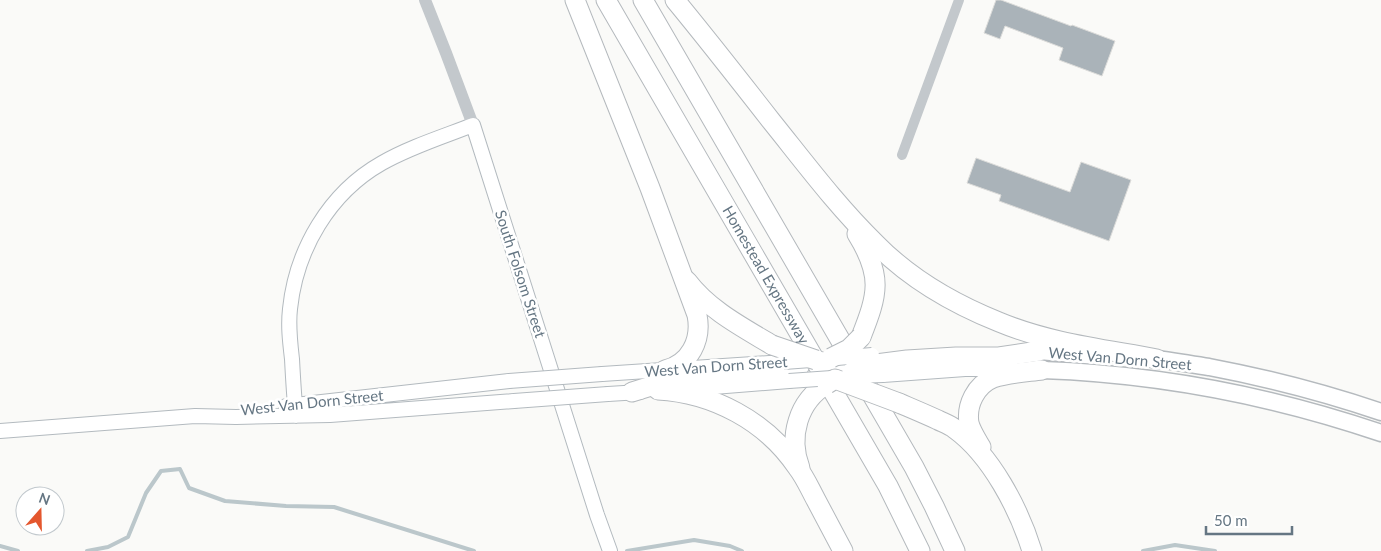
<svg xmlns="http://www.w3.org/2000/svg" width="1381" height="551" viewBox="0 0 1381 551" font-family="Lato,sans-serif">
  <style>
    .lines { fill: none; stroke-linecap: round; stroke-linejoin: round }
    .stream { stroke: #bbc7cb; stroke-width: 4 }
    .building { fill: #aab3b9; stroke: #dcdcda }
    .secondary-casing { stroke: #b3babf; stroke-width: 16 }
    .primary-casing { stroke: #b5babe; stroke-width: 19 }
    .motorway-casing { stroke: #b4b9bd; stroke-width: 21 }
    .minor { stroke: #c3c8cc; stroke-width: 10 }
    .tertiary { stroke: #c3c8cc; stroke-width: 12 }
    .secondary { stroke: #fff; stroke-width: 14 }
    .primary { stroke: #fff; stroke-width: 16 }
    .motorway { stroke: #fff; stroke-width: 19 }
    .secondary-bridge-casing { stroke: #b3babf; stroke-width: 16; stroke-linecap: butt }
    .motorway-bridge-casing { stroke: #b4b9bd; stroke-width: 21; stroke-linecap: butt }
    .secondary-bridge { stroke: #fff; stroke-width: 14 }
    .motorway-bridge { stroke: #fff; stroke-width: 19 }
    .labels { text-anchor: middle; stroke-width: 5; stroke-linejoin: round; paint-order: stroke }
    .street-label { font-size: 15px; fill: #657683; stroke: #fff }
  </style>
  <rect width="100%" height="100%" fill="#fafaf8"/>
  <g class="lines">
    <path class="stream" d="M0,546L18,551
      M87,551L108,547L128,537L146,493L161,471L180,469L189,488L225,501L286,506L334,507L474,551
      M627,551L694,540L730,546L742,551
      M1143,551L1175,545L1215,551"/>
  </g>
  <path class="building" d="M996,0H1001L1071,26L1072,25L1115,41L1102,76L1059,60L1063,48L1005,26L1000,39L984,33Z
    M976,158L1070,192L1081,162L1131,180L1109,241L999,201L1001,195L967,183Z"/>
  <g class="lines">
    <defs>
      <path id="secondary" d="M602,374L784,362
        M883,375L965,369H1007
        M701,388L789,381
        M608,394L640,392
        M286,406L509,381
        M296,416C294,397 293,378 292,359C290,342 288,326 290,309C296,250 329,193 382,163C410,147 442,137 473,125L597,515L610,551
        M0,431L195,416L236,417L330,415L514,401"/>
      <path id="primary" d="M1039,351L1097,356
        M1144,358C1166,359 1187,364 1209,367C1267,378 1325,393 1381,412
        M1042,370C1158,374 1272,396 1381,433"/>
      <g id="motorway">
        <path d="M575,0L650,188L697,315C702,340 690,364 665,370"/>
        <path id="s1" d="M606,0L888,486L920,551"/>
        <path d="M643,0L914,467L934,506L955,551"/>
        <path d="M675,0C708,40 740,81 772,122C805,163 837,206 875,243C909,278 954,304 999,322C1049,343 1104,349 1157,359"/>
        <path d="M857,234C883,276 878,294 861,337"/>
        <path d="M687,281C709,310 742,327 772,345"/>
        <path d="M816,360L860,376"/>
        <path d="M876,364L907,360L956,357H999L1039,351"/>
        <path d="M658,390C713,393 766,421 797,467C805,477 810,489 816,500C825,517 834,534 843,551"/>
        <path d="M632,392L664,382L770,373L799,367"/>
        <path d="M899,403C913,409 925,414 938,420C944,423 950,425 955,429C991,455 1019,509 1032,551"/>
        <path d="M981,447C977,440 971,431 969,423C966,405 976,385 993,378C1008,373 1027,372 1042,370"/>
        <path d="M800,468C788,437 798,401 827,384"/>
      </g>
    </defs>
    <use href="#secondary" class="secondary-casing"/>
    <use href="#primary" class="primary-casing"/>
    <use href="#motorway" class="motorway-casing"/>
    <path class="minor" d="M902,155L959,0"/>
    <path class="tertiary" d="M425,0L446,53L473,125"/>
    <use href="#secondary" class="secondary"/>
    <use href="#primary" class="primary"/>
    <use href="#motorway" class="motorway"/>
    <defs>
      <path id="secondary-bridge" d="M837,358L872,355
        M784,362L811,360
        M854,376L883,375
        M509,381L602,374
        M789,381L832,378
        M514,401L608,394"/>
      <path id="motorway-bridge" d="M772,345L816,360
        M831,358L849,349L861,337
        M852,372L876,364
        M827,384L835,379L899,403"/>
    </defs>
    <use href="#secondary-bridge" class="secondary-bridge-casing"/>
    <use href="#motorway-bridge" class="motorway-bridge-casing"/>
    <use href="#secondary-bridge" class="secondary-bridge"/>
    <use href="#motorway-bridge" class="motorway-bridge"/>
  </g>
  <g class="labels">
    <g class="street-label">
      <text transform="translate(520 274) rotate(72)" y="5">South Folsom Street</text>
      <text dy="5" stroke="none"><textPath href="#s1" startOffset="318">Homestead Expressway</textPath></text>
      <text transform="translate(1120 359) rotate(5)" y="5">West Van Dorn Street</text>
      <text transform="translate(716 367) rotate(-4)" y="5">West Van Dorn Street</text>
      <text transform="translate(312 403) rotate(-6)" y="5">West Van Dorn Street</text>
    </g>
  </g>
  <g transform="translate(40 511) rotate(20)"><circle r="24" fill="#ffffff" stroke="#c1c8cd"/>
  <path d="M0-4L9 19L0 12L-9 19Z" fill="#e4572e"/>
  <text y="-8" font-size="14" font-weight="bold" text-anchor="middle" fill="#657683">N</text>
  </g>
  <path d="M1206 526v8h86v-8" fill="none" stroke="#657683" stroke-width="2.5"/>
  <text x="1214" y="526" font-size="15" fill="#657683" stroke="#ffffff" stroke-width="4" paint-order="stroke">50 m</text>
</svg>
